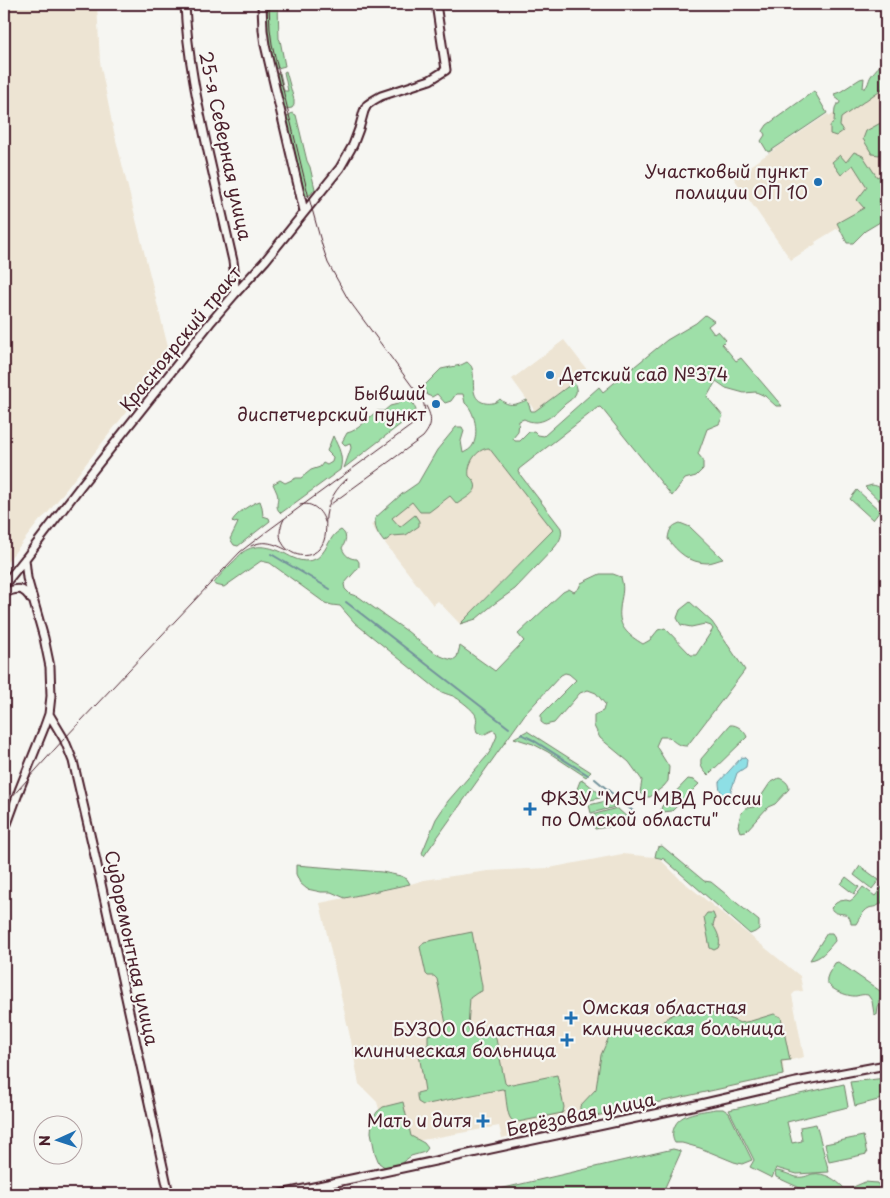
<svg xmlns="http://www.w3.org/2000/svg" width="890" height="1198" viewBox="0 0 890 1198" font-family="'Playpen Sans',sans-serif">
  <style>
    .built { fill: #ede4d3 }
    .green { fill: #9edfa8; stroke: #747f6a }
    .water { fill: #8edfe5; stroke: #73929b }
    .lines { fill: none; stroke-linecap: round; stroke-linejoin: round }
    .stream { stroke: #73929b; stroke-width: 2 }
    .secondary-casing { stroke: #4a1f2b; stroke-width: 11 }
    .secondary { stroke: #f6f6f2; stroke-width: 7 }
    .tram { stroke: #4a1f2b; stroke-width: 1 }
    .poi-dot { fill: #1f6fb2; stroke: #f6f6f2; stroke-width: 2 }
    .labels { text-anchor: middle; stroke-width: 4.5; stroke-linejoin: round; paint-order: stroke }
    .street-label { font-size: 18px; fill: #4a1f2b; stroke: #f6f6f2 }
    .poi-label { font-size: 18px; fill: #4a1f2b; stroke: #f6f6f2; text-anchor: end }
  </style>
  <rect width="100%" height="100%" fill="#f6f6f2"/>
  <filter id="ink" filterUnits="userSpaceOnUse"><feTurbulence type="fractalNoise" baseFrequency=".02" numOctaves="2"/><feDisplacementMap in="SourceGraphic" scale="10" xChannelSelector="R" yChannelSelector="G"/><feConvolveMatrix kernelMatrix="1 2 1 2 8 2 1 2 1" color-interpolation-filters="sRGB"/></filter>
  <g filter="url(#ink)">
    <path class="built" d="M4,4H97L100,62L113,128L169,351L165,362L47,514L40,520L4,566Z
      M886,77V208L843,236L838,228L815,242L816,244L791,260L733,177L828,114L830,116Z
      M564,340L588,371L535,411L512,379Z
      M483,439L553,530L460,624L438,601L433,605L371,525Z
      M622,854L655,857L661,860L680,879L800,976L803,991L795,992L792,995L804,1057L783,1062L784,1075L502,1138L499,1126L384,1147L381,1116L377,1102L359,1084L351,1041L320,903L404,886L424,880L488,871L549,868Z"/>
    <path class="green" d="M265,4H278L279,39L280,40L285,66L274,69L268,43Z
      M886,60V86L841,118L840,126L843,131L836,136L830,134V126L834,121L835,108L837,104H839L840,102L839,100L835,97L834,94L840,92L860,79L864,78L863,88H865C869,84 868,81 871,76C875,70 880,65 886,60Z
      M286,71L294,100V105L292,108L286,109L283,108L274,74L280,73L284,91H288L284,72Z
      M814,91L827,113L769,152L767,151L761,141L765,135L763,131L767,125Z
      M292,113L296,115L307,161L310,167L315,189L310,195L306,196L305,195L286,119L288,116Z
      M886,120V151L879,155L872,154L863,139L866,131Z
      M854,152L863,156L877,177C884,174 885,171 886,164V214L880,222L865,231L853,243H847L837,223L864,208L857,200L867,187L853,165L841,175L832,162L840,155L846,162Z
      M705,315L714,321L708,326L714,334L718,331L726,340L722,344L736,361L741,358L782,406H776L765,396L756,392L744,393L726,388L716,381L707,397L723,416L719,424L707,429L698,454L703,460V469L696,476L685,479L672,496L603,410L600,407L597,408L519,469L518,472L561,528C563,536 559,542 554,548L515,589L494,604L476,619L460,624L553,530L489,448C476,449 467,464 469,476C485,490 468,496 457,504L450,496L429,512H420L412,502L392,518L400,527L415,515L419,521V526L406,535L392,536L384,542C377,533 375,529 375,518L402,494L418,483L437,450L456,427H462L464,431L461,441L463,453C467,451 471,449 473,445C479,433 475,411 465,403L463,394H456L451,401L445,403L437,394L432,397L427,395L423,387L441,369L461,365L467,362C468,363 472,366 472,368C476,379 468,399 485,403C491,404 496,403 500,399C509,408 517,404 527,400L531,411H535L574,382C575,385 577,389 576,393C574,398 569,401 565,404C554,415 541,428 524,419L519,421L518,432L513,438L515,441H520L529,432L534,431L538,435L544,436L599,387L603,392L667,340L696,323Z
      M404,396C411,397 413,404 416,410L414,414L344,468L351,448L350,443L345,445L342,442L347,433C358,431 368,418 377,411H384L390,406L398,404L400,399Z
      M333,436C339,448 344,457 340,470L281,513C273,507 280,501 277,493C276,490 274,487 273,484L280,480L285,483L296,478H301L311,470L320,467L323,463L327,465L332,462L333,457L327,451Z
      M872,485C885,487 888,494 885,506L865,487Z
      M857,490L880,511L873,520L850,499Z
      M260,501L262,507L263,516L269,518L270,521L238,546L234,545L230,539L237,525L238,522L234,523L232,521C237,513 250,504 260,501Z
      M680,523L690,527L723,559C718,560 712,563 707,563C690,563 677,552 668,539C669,530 671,526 680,523Z
      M341,530C348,535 346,541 342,548C345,556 350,559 357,559L359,562V567L344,584L345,589L350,594L359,597C375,609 391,620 407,631C421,642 435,657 453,660L457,657L460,646L495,671L524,641L518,634L563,592L569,589L574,592L579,588L581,583L600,574H613L621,577C625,592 621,595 620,609C618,627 628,635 643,644L650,640L658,630L665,628L691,655H696L713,629L711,626L705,624L691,627L681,625L677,618L680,610L690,602L712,622L745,670L687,746C679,746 675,743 669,737H660L656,746L669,767L668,781L664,786L650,797H644L640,793L642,780L629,762L600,738L594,726V715L603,711L605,704L596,693L588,690L580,693L554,723L545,725L541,722V715L576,680L569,674L565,673L561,675L525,714L424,856L422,853L436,819L448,801L487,756L491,750L497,736L496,732L493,730L483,735L477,732C474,724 478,723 476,716C475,711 458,698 453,696C447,694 443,693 438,690L355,623L340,606L332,605L325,603L270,563L261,561L224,587L215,585L214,583C219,576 226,569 232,563C236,560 239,555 243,552C256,543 271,547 284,553C293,558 301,563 313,560C327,556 328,535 341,530Z
      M730,725C737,724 745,731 747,737L708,775C703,770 700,767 701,759Z
      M527,731L591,772L586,777L548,752L533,744L514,738Z
      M779,778C784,780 789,783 789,789L775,804L768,807L746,831L740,832L738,826L741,813L746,808L754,807L770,783Z
      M688,779L694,780L699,784L672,811L663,812L661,810L662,806Z
      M583,780L599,793L600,798L575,803L572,802L580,781Z
      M606,801L615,807L591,813L589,805Z
      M617,808L629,819V821L626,824L595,829L592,815Z
      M662,846L704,881L711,882L759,921V929L755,932L750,934L664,859L655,857L656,852L658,847Z
      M296,865L382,872L401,876L407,879L410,884L345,898L331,892H321L307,889L300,883L296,874Z
      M860,866L879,880L872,889L854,875Z
      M846,877L859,887L854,894L841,884Z
      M884,885H886C886,894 886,902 877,906C875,907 872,907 869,908C863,911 859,919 856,924H851C850,907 836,919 831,908L836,903L840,901L846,900L850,901L854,898L863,887L875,896Z
      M707,913H713L715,918L713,925C717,931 722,941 718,948L714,950L710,948L704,917Z
      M472,932L482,986V991L477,993L470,998L468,1027L472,1036H482L486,1030L491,1028L494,1029L505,1083L507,1085L557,1075L564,1107L563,1112L562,1113L518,1122C516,1121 513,1122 511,1119C507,1115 506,1097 505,1090L502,1089L423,1105L418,1102L417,1096V1093L425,1091L418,1048L428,1045V1035L445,1030L446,1024L437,979L434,976H428L426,974L420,947L424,942Z
      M827,933H832L834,936L835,941C827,950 821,959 810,960Z
      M838,962L886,995V999L883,998L879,1000L877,1015L874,1014L872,1001L868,995C863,994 861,995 856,996C848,997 824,988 827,978C828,973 833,967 835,963Z
      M708,1012L720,1014L740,1023L751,1021L774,1014L781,1017L790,1060L781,1061L783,1075L582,1119L580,1112V1106L596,1089L601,1055L609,1037L654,1028C662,1025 666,1017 674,1014C682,1012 699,1013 708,1012Z
      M886,1078V1098L855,1106L850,1082Z
      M844,1084L848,1107L787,1122L792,1143L802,1141L800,1127L816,1124L829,1172L797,1174L776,1168L772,1178L750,1167L754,1160L729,1110Z
      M403,1102L411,1136L424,1143L428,1148L425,1152L411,1156L400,1164L386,1168L379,1163L375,1153L371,1132L372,1120L377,1112L383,1107Z
      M715,1109H723L729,1113L752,1160L742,1164L734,1162L700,1148L682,1143H675C672,1138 672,1133 674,1128C679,1112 702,1112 715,1109Z
      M863,1136L867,1154L829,1162L825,1144Z
      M673,1149L677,1150L680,1151V1154L662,1194H478Z
      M777,1171C784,1172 790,1175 796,1177C803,1178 807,1176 812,1174C825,1172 836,1180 844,1188H851L865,1182L877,1183L882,1190L880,1194H813L776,1177L775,1172Z"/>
    <path class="water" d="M743,757L745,758L747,760L746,767L737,773L730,794L726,796C720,794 719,787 719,782L740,759Z"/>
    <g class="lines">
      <path class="stream" d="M271,554L330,589
        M346,602L509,728
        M521,734L533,740L588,775
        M595,779L634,812"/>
      <defs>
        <path id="secondary" d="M185,4C187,55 198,106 209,156C217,191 225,226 233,261L235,277L234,294
          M262,4L263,30L265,45L304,211
          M4,585L25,559L80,487L210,323L234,295L265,261L340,168L353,145L359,129L364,111L367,105L374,100L381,96L430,80L446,70L436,4
          M4,593C16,588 23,586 31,599
          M49,714L64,739L73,761L93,847L169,1194
          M4,832L20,788L44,728L49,714L51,696L50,667L44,638L27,578L25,559
          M281,1194L683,1108L796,1082L886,1065"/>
      </defs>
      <use href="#secondary" class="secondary-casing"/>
      <use href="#secondary" class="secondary"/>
      <path class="tram" d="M331,504L423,437C432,426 433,419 426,406
        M300,505C312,501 322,511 325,522
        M284,519C282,523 280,528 280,533C280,553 306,563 319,549C328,539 325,527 326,516C328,502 336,488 347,479
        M251,546C264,539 275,544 287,550
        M4,810L9,800L64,739L240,552L266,532L412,425C424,418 427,415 423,401L348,299L328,263L322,245L309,198L272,44L270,29L269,4"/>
    </g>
  </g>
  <g class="poi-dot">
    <circle cx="818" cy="182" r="5"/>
    <circle cx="550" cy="375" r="5"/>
    <circle cx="436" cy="404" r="5"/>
    <path d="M527.5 801.5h5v5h5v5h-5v5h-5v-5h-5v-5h5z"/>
    <path d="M568.5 1010.5h5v5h5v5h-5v5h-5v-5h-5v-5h5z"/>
    <path d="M564.5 1032.5h5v5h5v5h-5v5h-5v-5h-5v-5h5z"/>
    <path d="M480.5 1113.5h5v5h5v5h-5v5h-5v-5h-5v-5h5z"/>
  </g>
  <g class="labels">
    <g class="street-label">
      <text transform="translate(225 146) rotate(78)" y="6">25-я Северная улица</text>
      <text transform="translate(181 339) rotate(-51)" y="6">Красноярский тракт</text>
      <text transform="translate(131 948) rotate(78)" y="6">Судоремонтная улица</text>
      <text transform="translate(581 1115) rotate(-12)" y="6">Берёзовая улица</text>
    </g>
    <g class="poi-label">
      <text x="808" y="178">Участковый пункт<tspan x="808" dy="21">полиции ОП 10</tspan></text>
      <text x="560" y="381" text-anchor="start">Детский сад №374</text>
      <text x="426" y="400">Бывший<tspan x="426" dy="21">диспетчерский пункт</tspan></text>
      <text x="541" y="805" text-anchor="start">ФКЗУ "МСЧ МВД России<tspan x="541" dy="21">по Омской области"</tspan></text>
      <text x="582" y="1014" text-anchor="start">Омская областная<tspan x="582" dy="21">клиническая больница</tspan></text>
      <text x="556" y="1036">БУЗОО Областная<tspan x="556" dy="21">клиническая больница</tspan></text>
      <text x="472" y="1127">Мать и дитя</text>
    </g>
  </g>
  <rect width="890" height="1198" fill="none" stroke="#f6f6f2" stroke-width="20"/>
  <rect x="10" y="10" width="870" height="1178" fill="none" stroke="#4a1f2b" stroke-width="2" filter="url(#ink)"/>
  <g transform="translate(58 1140) rotate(267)"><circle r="24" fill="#f6f6f2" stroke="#b1a0a2"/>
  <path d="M0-4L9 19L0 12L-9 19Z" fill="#1f6fb2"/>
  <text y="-8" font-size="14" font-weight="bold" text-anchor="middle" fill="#4a1f2b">N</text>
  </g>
</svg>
